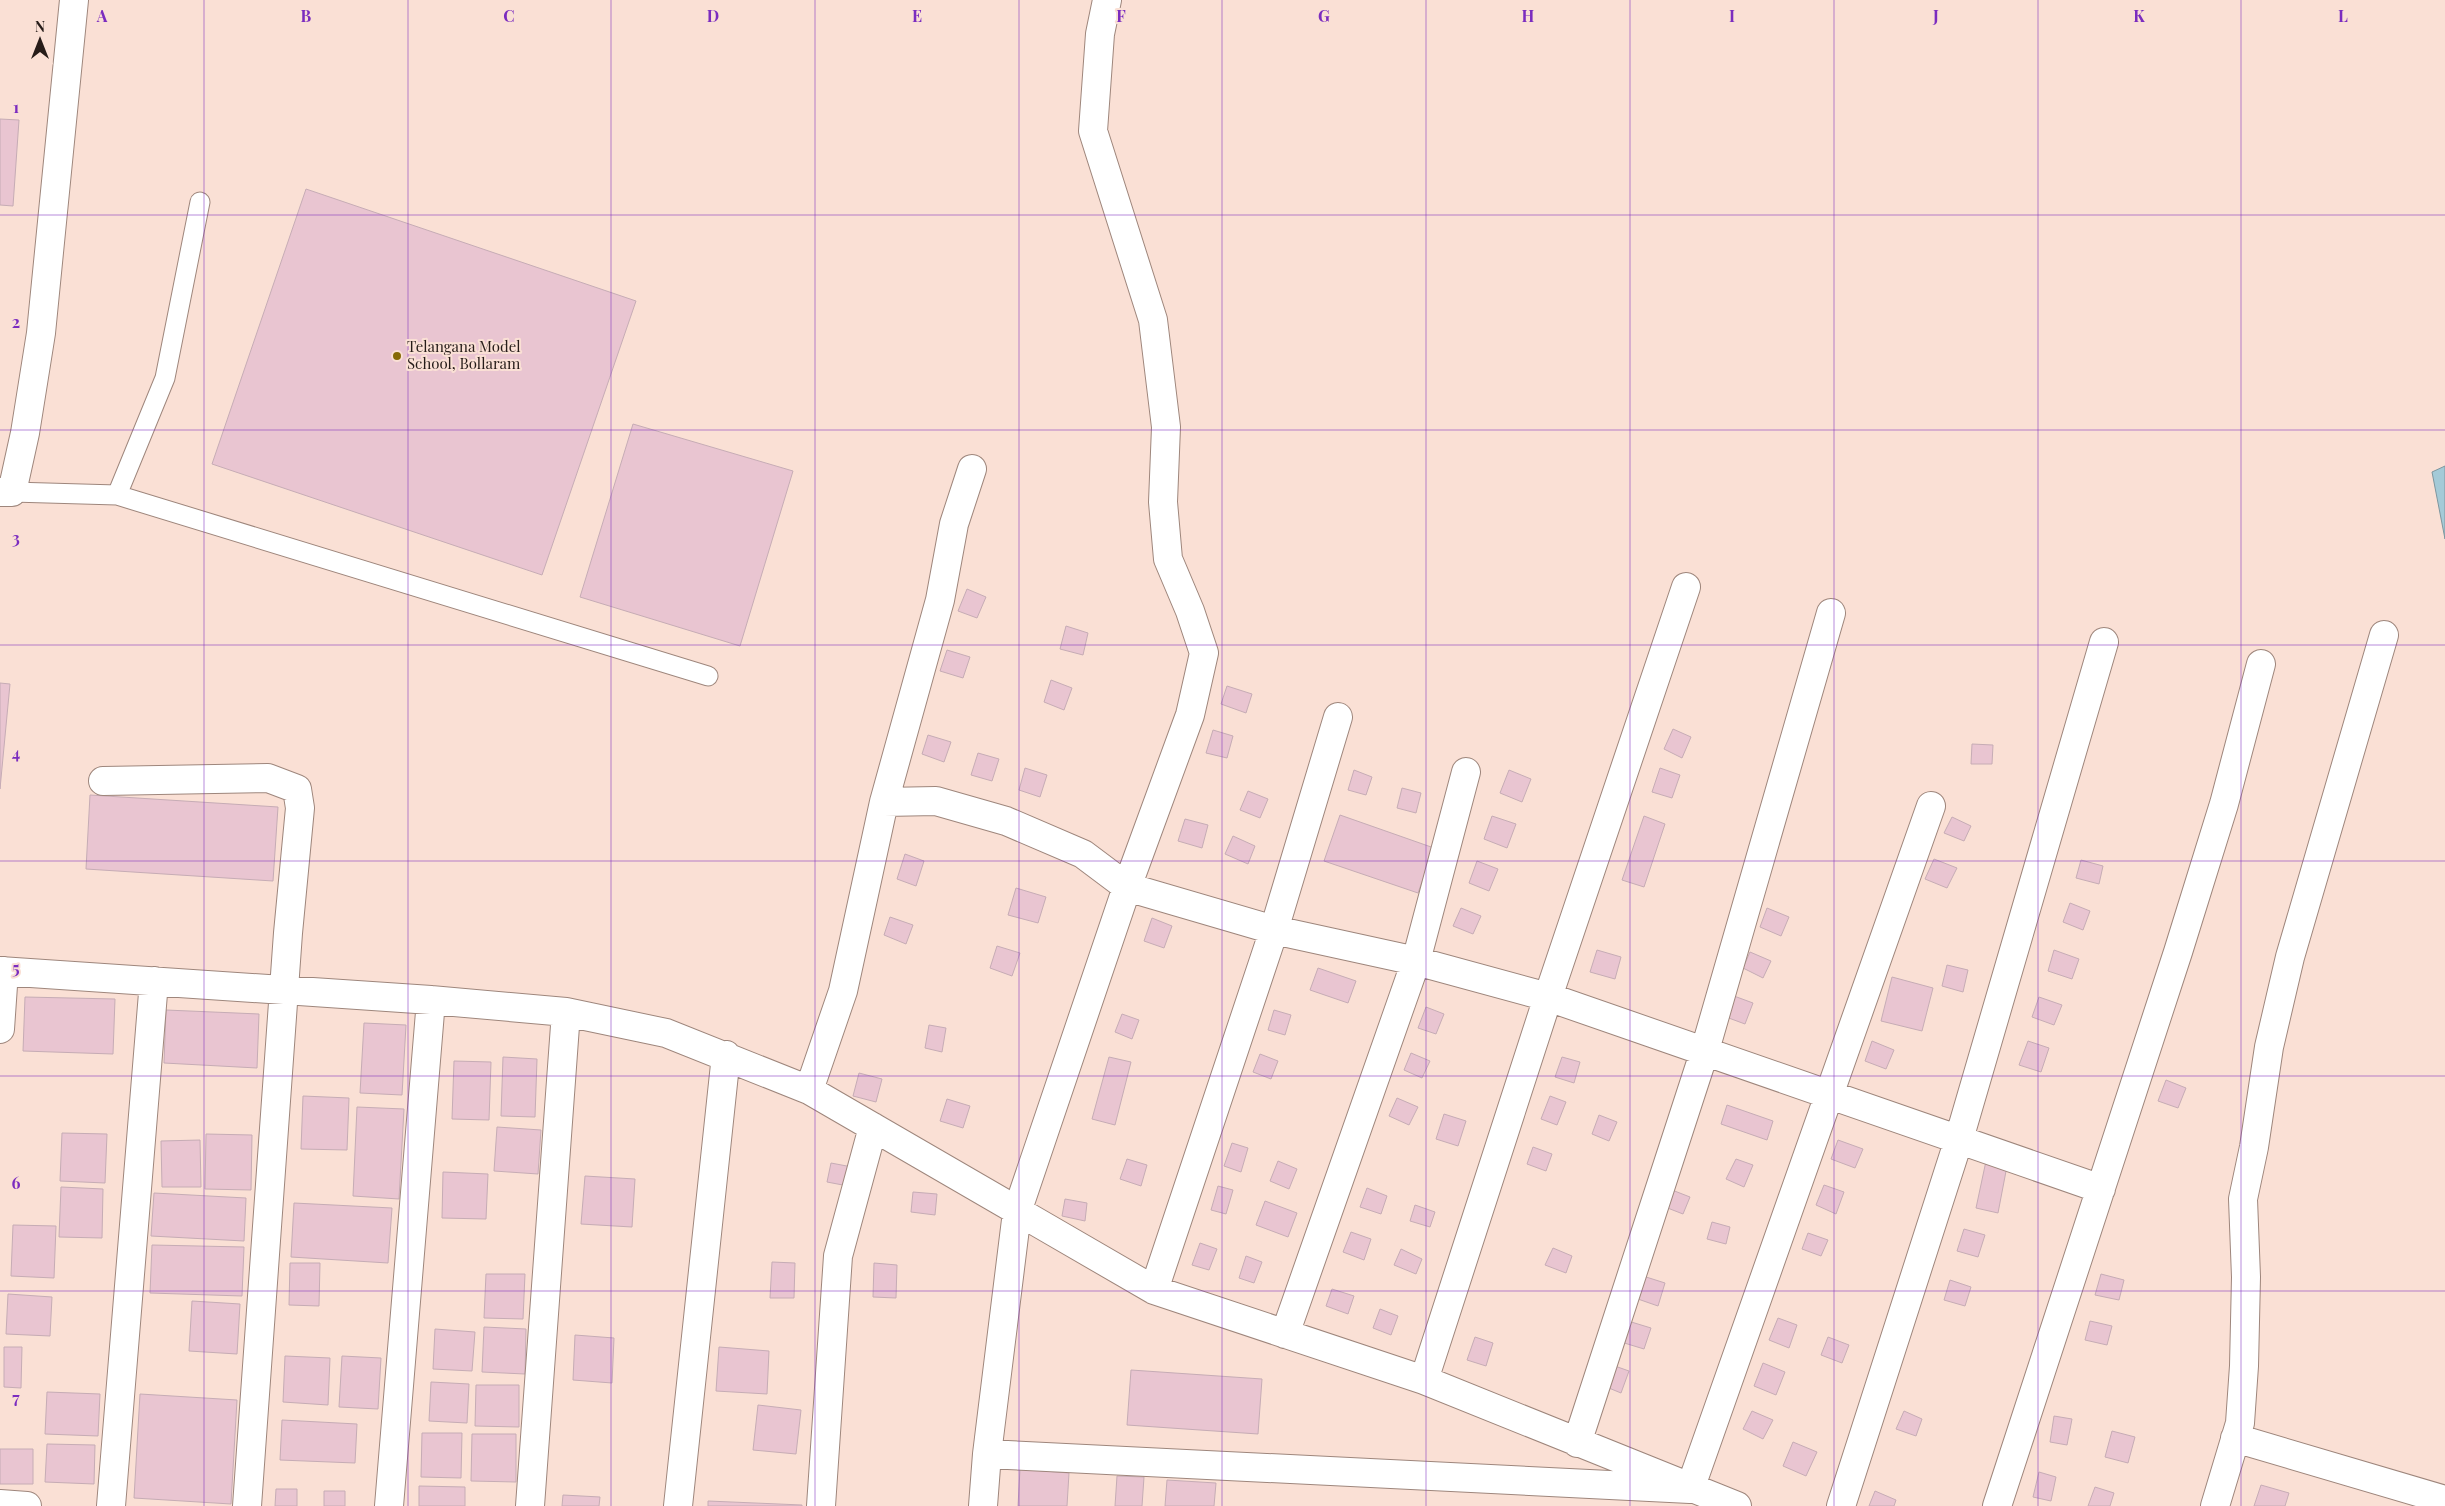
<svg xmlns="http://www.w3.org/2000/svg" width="2445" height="1506" viewBox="0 0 2445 1506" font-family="'Playfair Display',serif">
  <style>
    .water { fill: #a4cad7; stroke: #7e969e }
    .building { fill: #e9c5d1; stroke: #c6acb5 }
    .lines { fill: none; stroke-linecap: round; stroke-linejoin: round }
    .service-casing { stroke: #9e867c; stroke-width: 21 }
    .minor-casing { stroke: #9e867c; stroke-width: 30 }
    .service { stroke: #fff; stroke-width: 19 }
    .minor { stroke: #fff; stroke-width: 28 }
    .grid { fill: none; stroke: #7b2cbf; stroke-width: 1; stroke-opacity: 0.55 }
    .poi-dot { fill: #866a05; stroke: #fae0d5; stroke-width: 2 }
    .labels { text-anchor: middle; stroke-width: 4; stroke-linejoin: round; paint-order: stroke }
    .poi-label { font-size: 15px; fill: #261c19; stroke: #fae0d5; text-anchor: start }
    .grid-label { font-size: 16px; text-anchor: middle; font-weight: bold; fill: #7b2cbf; stroke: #fae0d5; stroke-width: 4; stroke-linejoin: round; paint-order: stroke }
  </style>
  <rect width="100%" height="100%" fill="#fae0d5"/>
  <path class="water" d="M2445,466V539L2432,472Z"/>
  <path class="building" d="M0,119L19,120L13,206L0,205Z
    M306,189L636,301L542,575L212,464Z
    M633,424L793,471L740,646L580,597Z
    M967,589L986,597L977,618L958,611Z
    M1066,626L1088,633L1083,655L1060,649Z
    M947,650L970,657L963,678L940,671Z
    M1051,680L1072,688L1064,710L1044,702Z
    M0,683L10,684L0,789Z
    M1227,686L1252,694L1246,713L1221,704Z
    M1673,729L1691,737L1682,758L1664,749Z
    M1213,730L1233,736L1227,758L1206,753Z
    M928,735L951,742L944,762L922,754Z
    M1972,744L1993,745L1992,764H1971Z
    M978,753L999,759L992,781L971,775Z
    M1025,768L1047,775L1040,797L1019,790Z
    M1660,768L1680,775L1672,798L1652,792Z
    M1354,770L1372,777L1366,795L1348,790Z
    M1509,770L1531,779L1522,802L1500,793Z
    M1402,788L1421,793L1416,813L1397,808Z
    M1248,791L1268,799L1260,818L1240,810Z
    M90,795L278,807L273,881L86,869Z
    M1340,815L1434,848L1418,893L1324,861Z
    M1492,816L1516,824L1507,848L1484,839Z
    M1644,816L1665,824L1644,887L1622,880Z
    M1952,817L1971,826L1964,841L1944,833Z
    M1185,819L1208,825L1202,848L1178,841Z
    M1233,836L1255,846L1248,864L1225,854Z
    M905,854L924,861L916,886L897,879Z
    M1934,859L1957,868L1947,888L1925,879Z
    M2081,860L2103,866L2099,884L2076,878Z
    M1477,861L1498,869L1489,891L1469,883Z
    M1016,888L1046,897L1038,923L1008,915Z
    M2070,903L2090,911L2083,930L2063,922Z
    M1461,908L1481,916L1473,934L1453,926Z
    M1767,908L1789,917L1781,936L1760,927Z
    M890,917L913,925L906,944L884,935Z
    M1152,918L1172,926L1164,948L1144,941Z
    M997,946L1020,953L1012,976L990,968Z
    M1597,950L1621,957L1615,979L1590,972Z
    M2054,950L2079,959L2072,979L2048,971Z
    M1750,952L1771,961L1763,978L1743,968Z
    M1947,965L1968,970L1963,992L1942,986Z
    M1318,968L1356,981L1348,1003L1310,990Z
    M1892,977L1933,988L1922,1031L1881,1021Z
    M1734,996L1753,1003L1745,1024L1726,1017Z
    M25,997L115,999L113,1054L23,1051Z
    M2039,997L2062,1005L2054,1025L2032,1017Z
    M1426,1007L1444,1014L1436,1034L1418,1028Z
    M166,1010L259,1014L257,1068L164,1063Z
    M1274,1010L1291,1015L1285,1035L1268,1030Z
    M1122,1014L1139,1020L1132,1039L1115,1032Z
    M364,1023L406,1025L402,1095L360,1093Z
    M929,1025L946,1028L942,1052L925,1048Z
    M1872,1041L1894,1050L1886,1069L1865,1061Z
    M2028,1041L2049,1048L2041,1072L2019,1065Z
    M1411,1053L1430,1061L1422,1078L1404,1070Z
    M1260,1054L1278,1061L1271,1079L1253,1072Z
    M503,1057L537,1059L535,1117L501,1116Z
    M1109,1057L1131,1062L1115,1125L1092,1119Z
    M1562,1057L1580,1062L1574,1083L1555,1077Z
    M454,1061L491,1062L489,1120L452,1119Z
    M859,1073L882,1079L876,1102L853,1096Z
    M2166,1080L2186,1088L2178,1108L2158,1101Z
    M303,1096L349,1098L347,1150L301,1149Z
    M1550,1096L1566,1102L1557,1125L1541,1119Z
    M1397,1098L1418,1107L1409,1125L1389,1116Z
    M947,1099L970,1106L963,1128L940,1121Z
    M1727,1105L1773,1121L1767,1140L1721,1124Z
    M357,1107L404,1109L399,1199L353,1196Z
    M1444,1114L1466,1121L1458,1146L1436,1139Z
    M1599,1115L1617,1122L1609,1141L1592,1134Z
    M497,1127L541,1130L538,1174L494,1171Z
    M62,1133L107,1134L105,1183L60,1181Z
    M206,1134L252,1135L251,1190L205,1189Z
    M200,1140L201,1187H162L161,1141Z
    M1838,1140L1863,1149L1855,1168L1831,1159Z
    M1232,1143L1248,1148L1241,1172L1224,1166Z
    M1533,1147L1552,1154L1546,1171L1527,1164Z
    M1127,1159L1147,1165L1141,1186L1120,1179Z
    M1736,1159L1753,1165L1744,1187L1726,1179Z
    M1278,1161L1297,1169L1289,1189L1270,1181Z
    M1986,1161L2007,1166L1998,1213L1976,1208Z
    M831,1163L852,1167L848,1186L827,1182Z
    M443,1172L488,1174L486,1219L442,1218Z
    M585,1176L635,1179L632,1227L581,1224Z
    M1824,1185L1844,1192L1836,1214L1816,1205Z
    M1218,1186L1233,1190L1226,1214L1211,1210Z
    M61,1187L103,1189L102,1238L59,1237Z
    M1367,1188L1387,1196L1381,1214L1360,1207Z
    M1672,1190L1690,1197L1683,1214L1665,1207Z
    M913,1192L937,1194L935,1215L911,1212Z
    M154,1193L246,1198L244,1241L151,1236Z
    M1065,1199L1087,1203L1085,1221L1062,1216Z
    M1265,1201L1297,1213L1288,1237L1256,1225Z
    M294,1203L392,1208L388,1263L291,1257Z
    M1415,1205L1435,1212L1430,1227L1410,1221Z
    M1712,1222L1730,1227L1726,1244L1707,1239Z
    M13,1225L56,1226L54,1278L11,1276Z
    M1964,1229L1985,1235L1978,1257L1957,1251Z
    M1351,1232L1371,1239L1364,1260L1343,1252Z
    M1808,1233L1828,1240L1821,1256L1802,1249Z
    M1200,1243L1217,1249L1209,1270L1192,1265Z
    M152,1245L244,1247L242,1296L150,1293Z
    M1553,1248L1572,1256L1566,1273L1545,1265Z
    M1401,1249L1422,1259L1416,1274L1394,1265Z
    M1246,1256L1262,1262L1254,1283L1239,1278Z
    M772,1262L795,1263L794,1298H770Z
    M290,1263H320L319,1306L289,1305Z
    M874,1263L897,1265L896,1298L873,1297Z
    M486,1274H525L523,1319L484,1318Z
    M2101,1274L2124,1280L2119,1300L2095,1295Z
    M1643,1276L1665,1283L1658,1306L1635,1298Z
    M1950,1280L1971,1287L1965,1306L1944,1300Z
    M1332,1289L1354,1296L1348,1314L1326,1306Z
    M8,1294L52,1297L50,1336L6,1334Z
    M192,1301L240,1304L237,1354L189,1351Z
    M1380,1309L1398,1316L1391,1335L1373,1328Z
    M1778,1318L1797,1325L1789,1348L1769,1340Z
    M1628,1321L1651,1328L1644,1349L1621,1342Z
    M2090,1321L2112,1326L2107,1345L2085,1340Z
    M484,1327L526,1329L525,1374L482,1372Z
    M435,1329L475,1332L472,1371L433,1369Z
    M575,1335L614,1338L612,1383L573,1380Z
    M1475,1337L1493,1343L1486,1366L1467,1360Z
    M1828,1337L1849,1345L1842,1363L1821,1355Z
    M4,1347H22L21,1388L4,1387Z
    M719,1347L769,1351L767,1394L716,1391Z
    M285,1356L330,1358L328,1405L283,1402Z
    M342,1356L381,1358L378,1409L339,1407Z
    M1763,1363L1785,1372L1776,1395L1754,1386Z
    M1612,1365L1629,1371L1621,1393L1604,1386Z
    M1131,1370L1262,1379L1258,1434L1127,1425Z
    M431,1382L469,1384L467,1423L429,1421Z
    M476,1385H519V1427L475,1426Z
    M47,1392L100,1394L98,1436L45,1434Z
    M140,1394L237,1400L231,1504L134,1498Z
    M758,1405L801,1410L796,1454L753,1450Z
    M1752,1411L1773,1420L1763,1439L1743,1429Z
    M1904,1411L1922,1419L1916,1436L1896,1429Z
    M2054,1416L2072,1419L2067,1445L2050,1442Z
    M282,1420L357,1424L355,1463L280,1460Z
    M2112,1431L2135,1437L2128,1463L2105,1457Z
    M422,1433H462L461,1478L421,1477Z
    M472,1434H516V1482L471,1481Z
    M1793,1442L1817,1452L1806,1476L1783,1466Z
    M47,1444L95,1445L94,1484L45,1482Z
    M0,1449H33V1484H0Z
    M1020,1469L1069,1473L1067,1506H1018Z
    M2039,1472L2056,1477L2051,1501L2033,1497Z
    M1117,1476L1144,1477L1142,1506H1115Z
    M1167,1480L1216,1483L1214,1506H1165Z
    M2261,1485L2289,1493L2285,1506H2254Z
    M419,1486L465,1487V1506H419Z
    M2095,1487L2114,1493L2110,1506H2088Z
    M276,1489H297V1506H275Z
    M324,1491H345V1506H324Z
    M1875,1491L1896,1500L1894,1506H1869Z
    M563,1495L600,1497L599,1506H562Z
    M708,1501L802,1505V1506H708Z"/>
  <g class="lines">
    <defs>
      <path id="service" d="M12,492L117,495L708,676
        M117,495L165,378L200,202"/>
      <path id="minor" d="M0,492H12L25,433L41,333L74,0
        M103,781L268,778L297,789L300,808L288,933L247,1506
        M884,802L936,801L1006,821L1083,854L1127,887L1274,930L1416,961L1548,997L2101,1189
        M0,971L431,1000L566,1012L666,1033L809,1090L1154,1290L1424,1380L1737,1506
        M0,1029L4,971
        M809,1090L843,991L884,802L940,600L954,524L972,469
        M1154,1290L1274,930L1338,717
        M1285,1334L1416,961L1466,772
        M1424,1380L1548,997L1686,587
        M2235,1438L2445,1500
        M1577,1443L1705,1050L1831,613
        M987,1454L1690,1489L1931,806
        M0,1504L27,1506
        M111,1506L154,981
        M389,1506L431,1000
        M530,1506L566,1012
        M678,1506L726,1055
        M821,1506L838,1256L873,1127
        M983,1506L987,1454L1017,1212L1127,887L1190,715L1204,653L1190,611L1168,559L1163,502L1166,427L1153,320L1093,131L1100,34L1107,0
        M1841,1506L1959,1139L2104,642
        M1997,1506L2178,952L2224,804L2261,664
        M2215,1506L2240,1423L2244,1366L2246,1277L2243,1199L2254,1147L2269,1047L2290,957L2384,635"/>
    </defs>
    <use href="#service" class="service-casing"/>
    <use href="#minor" class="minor-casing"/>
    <use href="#service" class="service"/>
    <use href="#minor" class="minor"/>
  </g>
  <path class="grid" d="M204,0V1506M408,0V1506M611,0V1506M815,0V1506M1019,0V1506M1222,0V1506M1426,0V1506M1630,0V1506M1834,0V1506M2038,0V1506M2241,0V1506M0,215H2445M0,430H2445M0,645H2445M0,861H2445M0,1076H2445M0,1291H2445"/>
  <circle class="poi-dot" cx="397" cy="356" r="5"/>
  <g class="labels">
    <g class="poi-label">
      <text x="407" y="352">Telangana Model<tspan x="407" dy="17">School, Bollaram</tspan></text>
    </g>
  </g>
  <g class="grid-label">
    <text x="102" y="22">A</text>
    <text x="306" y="22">B</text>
    <text x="509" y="22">C</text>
    <text x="713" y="22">D</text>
    <text x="917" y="22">E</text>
    <text x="1121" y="22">F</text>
    <text x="1324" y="22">G</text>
    <text x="1528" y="22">H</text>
    <text x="1732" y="22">I</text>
    <text x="1936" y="22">J</text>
    <text x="2139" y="22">K</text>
    <text x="2343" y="22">L</text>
    <text x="16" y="113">1</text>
    <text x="16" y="328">2</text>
    <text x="16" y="544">3</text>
    <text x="16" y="759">4</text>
    <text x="16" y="974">5</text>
    <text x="16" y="1189">6</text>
    <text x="16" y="1404">7</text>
  </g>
  <g transform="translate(40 40)" stroke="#fae0d5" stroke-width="4" paint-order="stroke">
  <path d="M0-4L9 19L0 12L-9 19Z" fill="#261c19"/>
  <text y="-8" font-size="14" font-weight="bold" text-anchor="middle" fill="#261c19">N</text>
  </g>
</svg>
